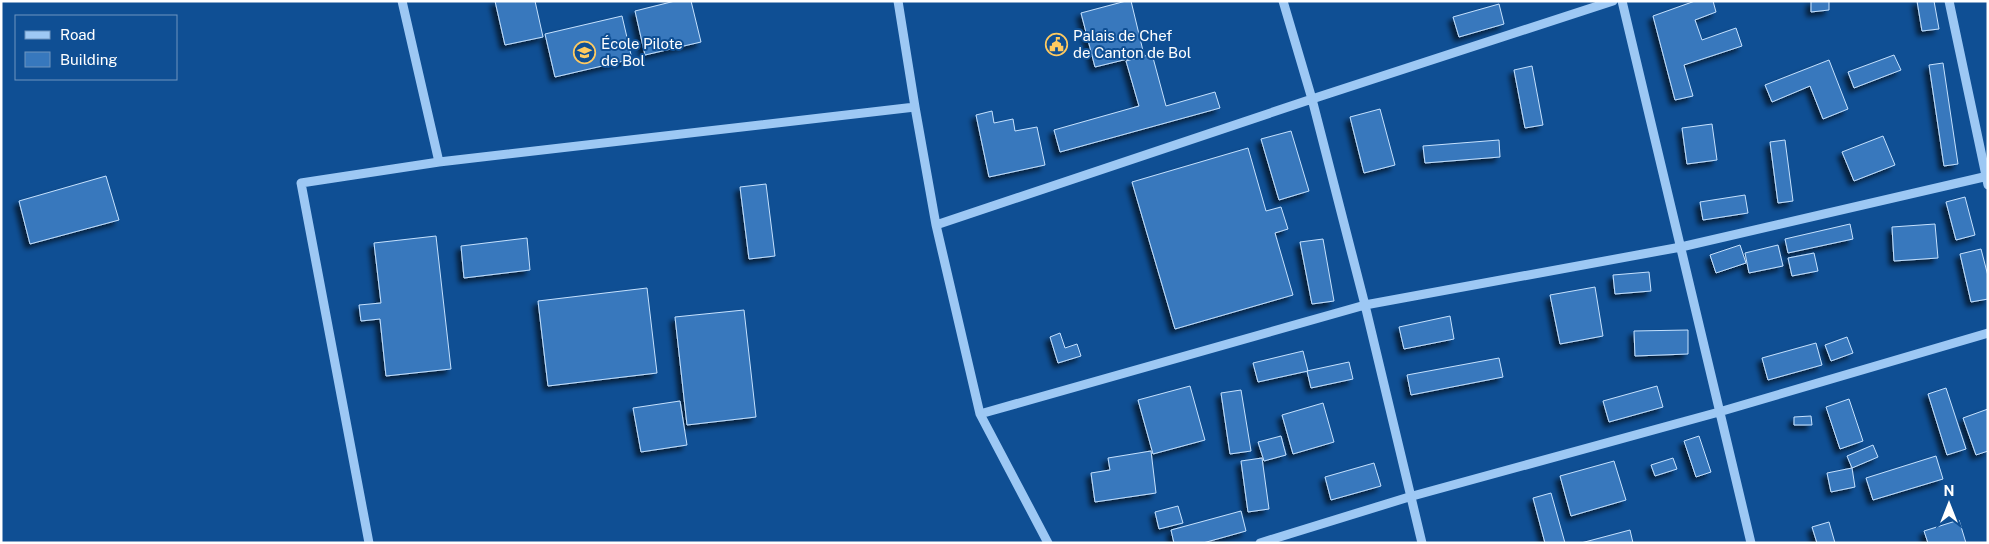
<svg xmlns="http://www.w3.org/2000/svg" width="1989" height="544" viewBox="0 0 1989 544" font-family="'Public Sans',sans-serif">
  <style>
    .building { fill: #3778bd; stroke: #c5e1fe; filter: url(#shadow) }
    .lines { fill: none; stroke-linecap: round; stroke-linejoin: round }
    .minor { stroke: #9dc8f4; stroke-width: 9 }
    .labels { text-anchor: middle; stroke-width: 4; stroke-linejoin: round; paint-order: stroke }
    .poi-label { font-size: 15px; fill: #fff; stroke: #0f4f94; text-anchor: start }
  </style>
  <defs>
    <filter id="shadow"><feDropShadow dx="-4.5" dy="4.5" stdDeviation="2.5" flood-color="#0009"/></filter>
  </defs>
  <rect width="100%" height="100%" fill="#0f4f94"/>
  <path class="building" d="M495,1H535L543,37L505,45Z
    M675,1H691L701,42L645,55L635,11Z
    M1126,1H1131L1144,55L1095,67L1081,13Z
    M1695,1H1713L1716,12L1695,20L1702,40L1736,28L1742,46L1684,65L1693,96L1675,100L1653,16Z
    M1811,1H1829V10L1811,12Z
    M1917,1H1934L1939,29L1922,31Z
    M1499,4L1504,24L1459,37L1453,17Z
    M622,16L632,59L555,77L545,34Z
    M1152,54L1166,106L1215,92L1220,108L1060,152L1054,130L1139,106L1126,61Z
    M1894,55L1901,70L1854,88L1848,72Z
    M1829,60L1848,109L1823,119L1810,86L1772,102L1765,85Z
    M1943,63L1958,164L1944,166L1929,65Z
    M1532,66L1543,125L1525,128L1514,70Z
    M1380,109L1395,165L1364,173L1350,117Z
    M992,111L994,123L1013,119L1015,131L1037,127L1045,165L989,177L976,115Z
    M1712,124L1717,160L1687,164L1682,128Z
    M1291,131L1309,191L1279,200L1261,139Z
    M1883,136L1895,165L1854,181L1842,152Z
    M1499,140L1500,157L1425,163L1423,146Z
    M1785,140L1793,201L1778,203L1770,142Z
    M1248,148L1266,211L1281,207L1288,229L1275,233L1293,295L1175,329L1132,182Z
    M106,176L119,220L30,244L19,201Z
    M766,184L775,256L749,259L740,187Z
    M1745,195L1748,213L1703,220L1700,202Z
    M1965,197L1975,235L1956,240L1946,202Z
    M1850,224L1853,239L1788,253L1785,239Z
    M1935,224L1938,258L1894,261L1892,227Z
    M436,236L451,369L386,376L380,319L361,321L359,305L381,303L374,243Z
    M527,238L530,270L464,278L461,246Z
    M1323,239L1334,301L1312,304L1300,242Z
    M1740,245L1746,263L1716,273L1710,255Z
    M1778,245L1783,266L1749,273L1745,253Z
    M1981,249L1988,276V299L1971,302L1960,254Z
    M1814,253L1818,271L1792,276L1788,258Z
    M1649,272L1651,291L1615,294L1613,275Z
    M1595,287L1603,336L1560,344L1550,295Z
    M647,288L657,373L548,386L538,301Z
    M744,310L756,417L687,425L675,317Z
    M1450,316L1454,339L1404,349L1399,327Z
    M1688,330V354L1635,356L1634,331Z
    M1060,333L1065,348L1077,344L1081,356L1058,363L1050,337Z
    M1847,337L1853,353L1831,361L1825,345Z
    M1816,343L1822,365L1768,380L1762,358Z
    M1303,351L1308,371L1258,382L1253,363Z
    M1499,358L1503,377L1411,395L1407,375Z
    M1349,362L1353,379L1311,388L1307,371Z
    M1190,386L1205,440L1153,454L1138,400Z
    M1657,386L1663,407L1609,422L1603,401Z
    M1946,388L1966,449L1947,455L1928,394Z
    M1241,390L1251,451L1230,454L1221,393Z
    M1849,399L1863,441L1840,449L1826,407Z
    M680,401L687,445L641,452L633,408Z
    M1323,403L1334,442L1293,454L1282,415Z
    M1988,409V451L1976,455L1963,418Z
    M1811,416L1812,425H1794V417Z
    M1281,436L1286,455L1264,461L1258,442Z
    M1699,436L1711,472L1696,477L1684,441Z
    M1873,445L1878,457L1852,468L1847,456Z
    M1151,451L1156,493L1095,502L1091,473L1110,470L1108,458Z
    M1936,456L1943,479L1873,500L1866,478Z
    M1262,458L1269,509L1248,512L1241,461Z
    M1673,458L1677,469L1655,476L1651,465Z
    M1614,461L1626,500L1571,516L1560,476Z
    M1374,463L1381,486L1331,500L1325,477Z
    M1852,468L1855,487L1831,492L1827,473Z
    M1551,493L1565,543H1545L1533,498Z
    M1178,506L1183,523L1159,529L1155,512Z
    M1241,511L1246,531L1203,543H1174L1171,530Z
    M1959,520L1966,543H1928L1924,531Z
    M1829,522L1835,543H1817L1812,527Z
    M1630,530L1633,543H1581Z"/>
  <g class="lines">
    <path class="minor" d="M402,1L439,162
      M898,1L915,107L936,225L980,414L1048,543
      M1283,1L1312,99L1365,305L1422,543
      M1622,1L1751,543
      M1949,1L1988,185
      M936,225L1312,99L1613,1
      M980,414L1365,305L1681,247L1988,176
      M369,543L301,183L439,162L915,107
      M1260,543L1409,497L1719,412L1988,333"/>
  </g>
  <defs>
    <symbol id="civic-ring" viewBox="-11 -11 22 22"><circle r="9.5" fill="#0f4f94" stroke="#ffca60" stroke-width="1.5"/><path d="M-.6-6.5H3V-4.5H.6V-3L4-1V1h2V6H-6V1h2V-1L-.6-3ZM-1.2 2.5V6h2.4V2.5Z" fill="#ffca60"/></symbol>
    <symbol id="school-ring" viewBox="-11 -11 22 22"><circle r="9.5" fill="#0f4f94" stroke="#ffca60" stroke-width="1.5"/><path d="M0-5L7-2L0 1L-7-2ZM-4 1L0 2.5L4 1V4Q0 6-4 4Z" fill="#ffca60"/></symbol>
  </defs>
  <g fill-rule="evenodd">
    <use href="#civic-ring" x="1044" y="32" width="25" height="25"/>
    <use href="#school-ring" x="572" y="40" width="25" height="25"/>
  </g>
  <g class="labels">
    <g class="poi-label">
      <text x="1073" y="41">Palais de Chef<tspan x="1073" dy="17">de Canton de Bol</tspan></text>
      <text x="601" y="49">École Pilote<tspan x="601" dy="17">de Bol</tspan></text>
    </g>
  </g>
  <rect width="1989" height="544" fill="none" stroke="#ffffff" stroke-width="5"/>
  <rect x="15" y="15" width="162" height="65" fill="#0f4f94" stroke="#6f95bf"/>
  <rect x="25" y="31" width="25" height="8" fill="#9dc8f4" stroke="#6f95bf"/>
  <text x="60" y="40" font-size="15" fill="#ffffff">Road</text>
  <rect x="25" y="52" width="25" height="15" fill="#3778bd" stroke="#6f95bf"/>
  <text x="60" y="65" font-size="15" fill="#ffffff">Building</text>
  <g transform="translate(1949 504)" stroke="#0f4f94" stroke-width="4" paint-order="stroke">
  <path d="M0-4L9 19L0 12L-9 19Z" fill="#ffffff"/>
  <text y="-8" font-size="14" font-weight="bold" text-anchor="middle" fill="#ffffff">N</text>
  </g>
</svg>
